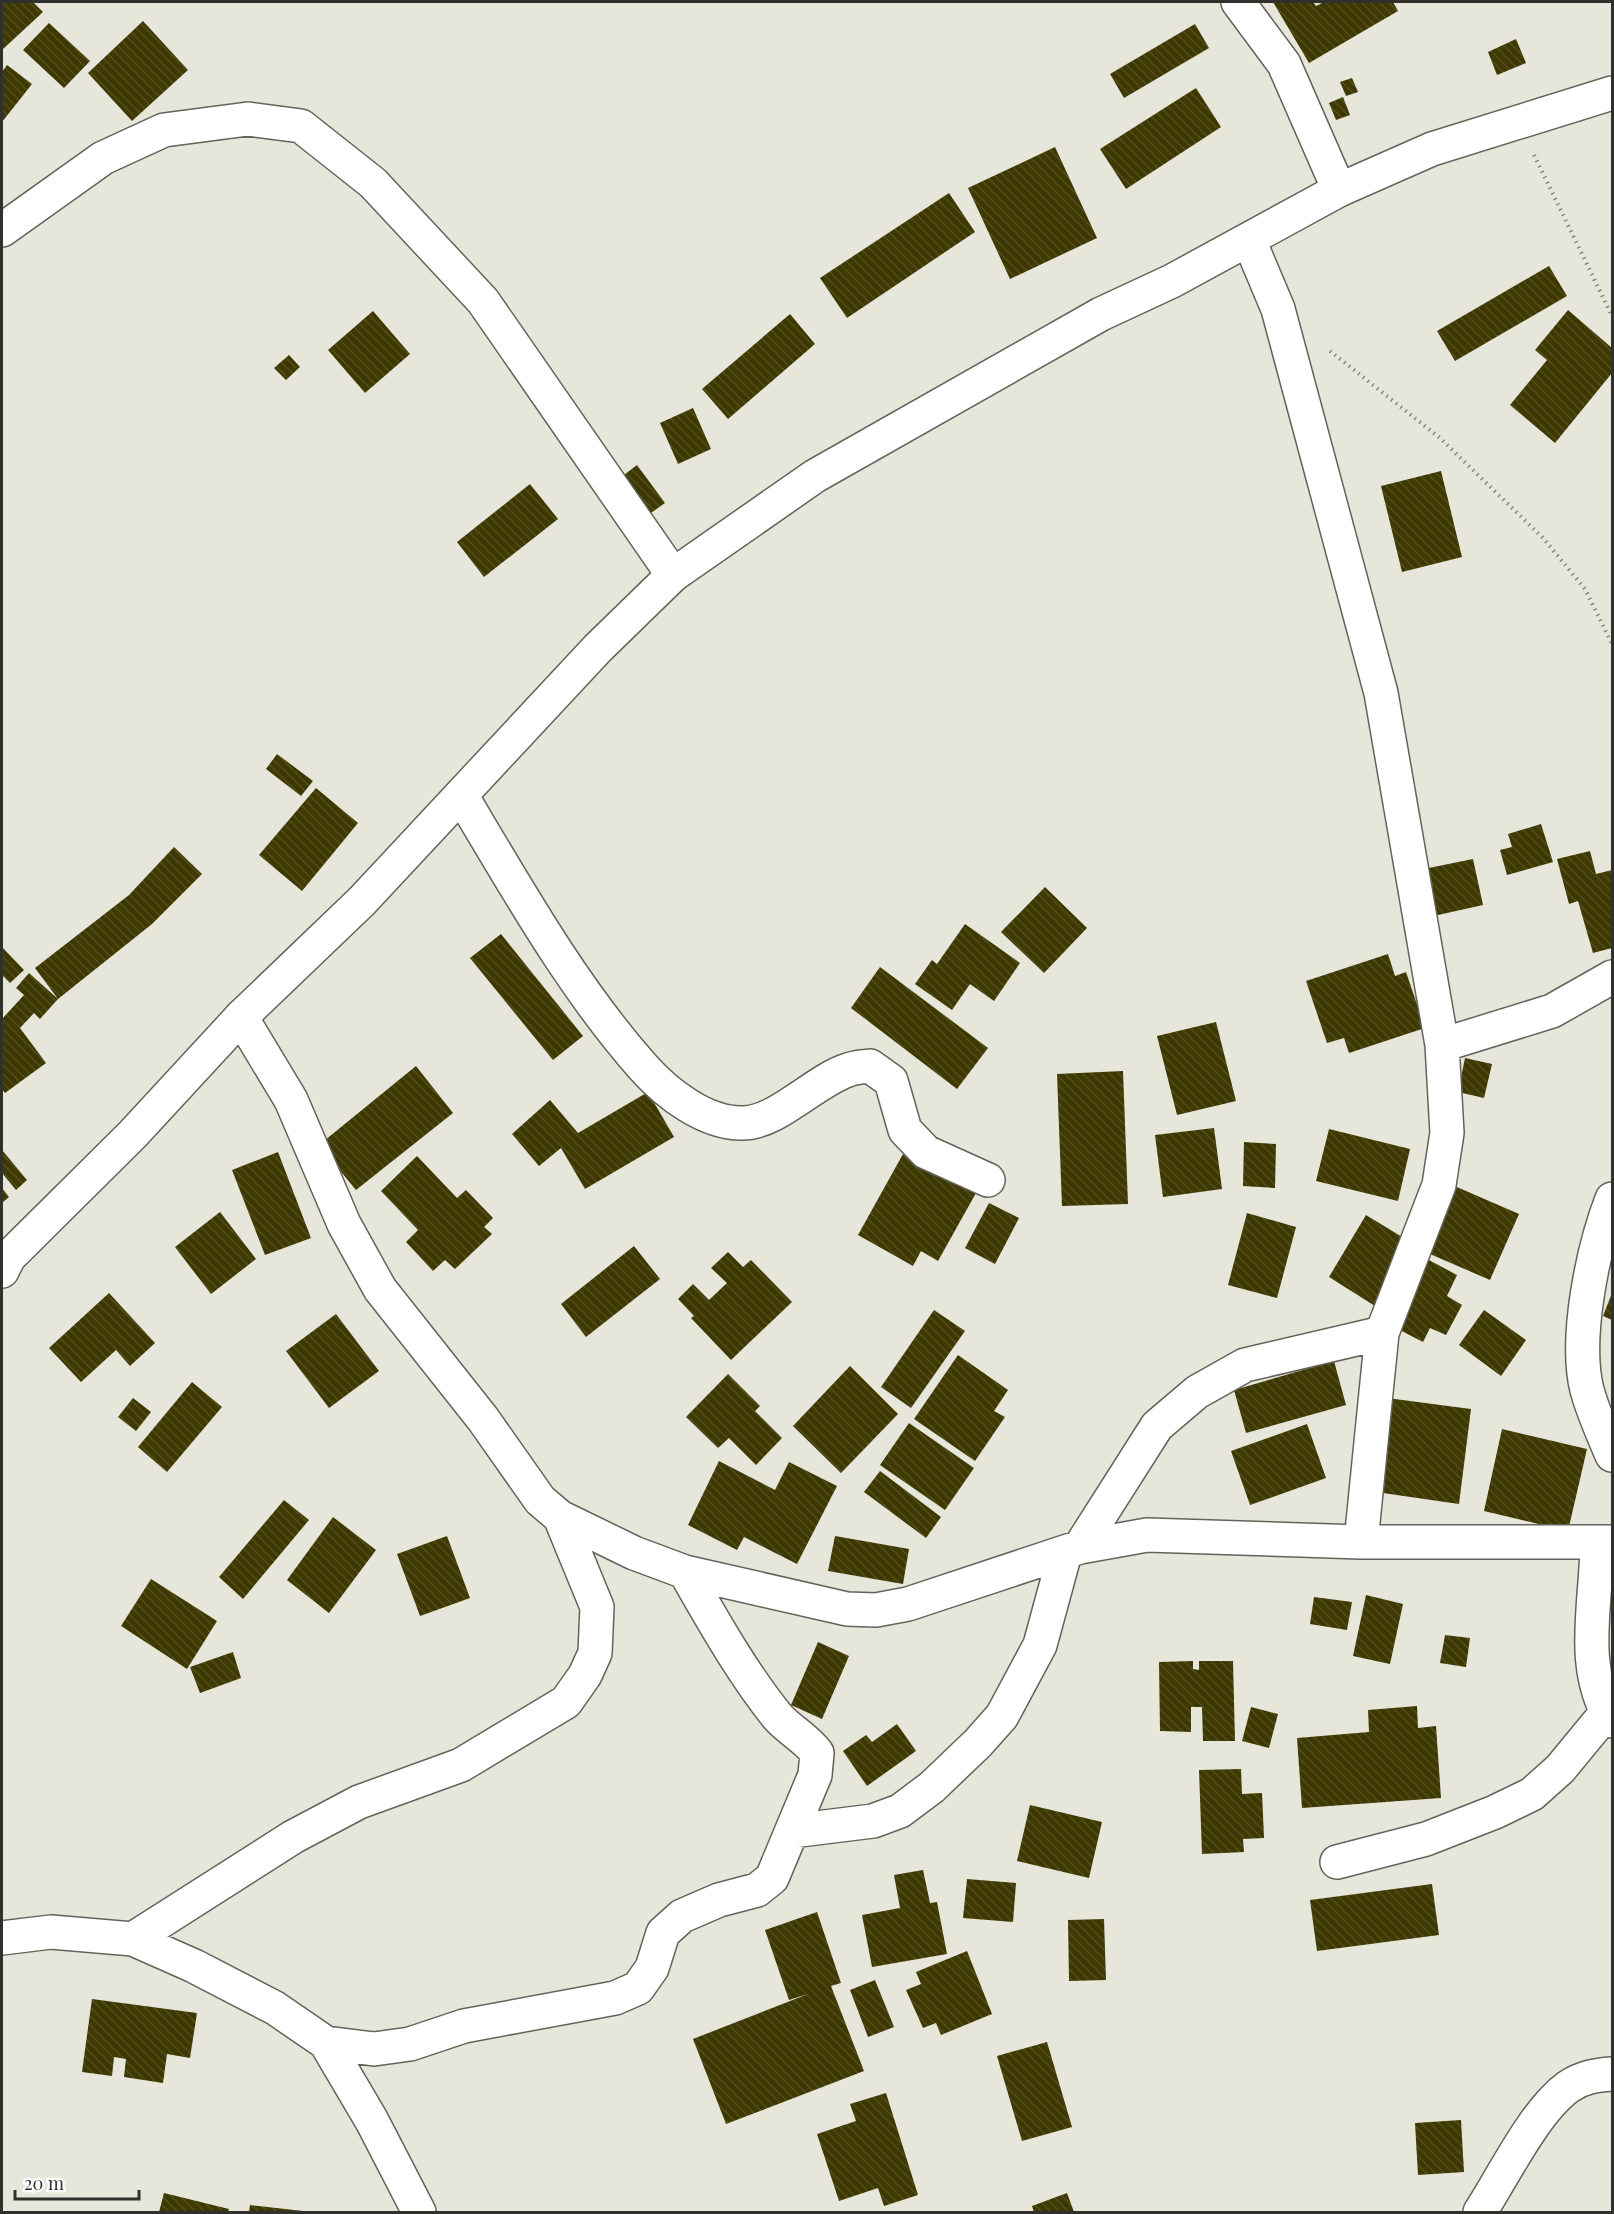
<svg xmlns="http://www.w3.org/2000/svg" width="1614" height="2214" viewBox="0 0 1614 2214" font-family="'Playfair Display',serif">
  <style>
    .building { fill: url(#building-back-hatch) }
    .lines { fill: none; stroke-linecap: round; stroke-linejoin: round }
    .minor-casing { stroke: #64635a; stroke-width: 36 }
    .tertiary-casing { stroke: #64635a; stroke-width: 36 }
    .path { stroke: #888881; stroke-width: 4; stroke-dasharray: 1.5 4.5; stroke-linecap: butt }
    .minor { stroke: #fff; stroke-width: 33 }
    .tertiary { stroke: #fff; stroke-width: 33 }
  </style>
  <defs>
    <pattern id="building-back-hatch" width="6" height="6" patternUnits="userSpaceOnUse" patternTransform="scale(1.5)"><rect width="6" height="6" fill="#3e3900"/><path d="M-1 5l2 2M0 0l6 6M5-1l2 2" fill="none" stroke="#524d1d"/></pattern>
  </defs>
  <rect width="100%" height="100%" fill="#e7e6db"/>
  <path class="building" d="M2,2H33L43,12L2,50Z
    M1273,2H1313L1316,6L1324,2H1393L1398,11L1309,63Z
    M143,21L188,70L132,121L88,73Z
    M49,23L90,61L64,88L23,50Z
    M1195,24L1209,48L1124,98L1110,74Z
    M1516,39L1526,63L1497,75L1488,52Z
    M7,65L32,84L2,122V72Z
    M1352,78L1358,92L1346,96L1340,82Z
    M1196,88L1221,127L1126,189L1100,149Z
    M1343,97L1350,115L1336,120L1329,103Z
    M1055,147L1097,238L1010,279L968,188Z
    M949,193L975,232L847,318L820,278Z
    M1549,266L1567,296L1455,361L1437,331Z
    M1568,310L1612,348V373L1555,443L1510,405L1547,360L1535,350Z
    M373,311L410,354L365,393L328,350Z
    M790,314L815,344L728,419L702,389Z
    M289,355L300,367L286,380L274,368Z
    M693,408L711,449L678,464L660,423Z
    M637,465L665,503L631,527L603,491Z
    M1441,471L1462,557L1402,572L1381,486Z
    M530,484L558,519L484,577L457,542Z
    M277,754L313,781L301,796L266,769Z
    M316,788L358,823L302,891L259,855Z
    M1541,824L1553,862L1507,875L1500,850L1512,847L1508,834Z
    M174,847L202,874L152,924L58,999L40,1019L34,1013L20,1028L46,1063L5,1093L2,1089V1019L24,995L16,988L29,973L58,999L35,968L129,895Z
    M1590,851L1596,874L1612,870V948L1593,953L1578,901L1569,904L1557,859Z
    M1473,859L1483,905L1429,917L1419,870Z
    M1045,887L1087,928L1044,973L1001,932Z
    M965,924L1020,963L994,1001L970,984L952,1010L915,984L932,960L937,964Z
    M501,934L583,1036L553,1060L470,958Z
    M2,947L24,970L10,983L2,975Z
    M1388,954L1395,976L1406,972L1425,1028L1349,1053L1344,1038L1327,1043L1306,981Z
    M880,967L988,1048L957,1089L851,1008Z
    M1216,1022L1236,1101L1177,1115L1157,1036Z
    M1465,1058L1492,1064L1484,1098L1458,1092Z
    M416,1066L453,1113L356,1190L319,1145Z
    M1123,1071L1128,1204L1062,1206L1057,1074Z
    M648,1092L674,1137L585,1189L561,1148L539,1166L512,1134L550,1100L578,1133Z
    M1214,1128L1222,1189L1163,1197L1155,1135Z
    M1329,1129L1410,1149L1398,1201L1316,1181Z
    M1244,1142L1276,1144L1275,1188L1243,1186Z
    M2,1150L27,1180L16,1190L2,1173Z
    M278,1152L311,1238L265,1255L232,1170Z
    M903,1154L976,1193L938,1261L921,1251L913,1266L858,1235Z
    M417,1156L457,1198L466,1190L493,1218L484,1227L492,1234L455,1269L445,1260L433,1271L406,1242L418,1230L381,1191Z
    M1450,1184L1519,1214L1490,1280L1423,1251Z
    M2,1188L9,1197L2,1203Z
    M989,1203L1019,1218L995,1264L965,1248Z
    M220,1212L256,1259L211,1294L175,1247Z
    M1247,1213L1296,1227L1277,1298L1228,1285Z
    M1366,1215L1412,1243L1375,1306L1329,1277Z
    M634,1246L660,1279L586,1337L561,1304Z
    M728,1252L743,1267L751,1260L792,1302L731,1360L691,1318L694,1316L678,1299L693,1284L709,1300L727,1283L711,1268Z
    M1427,1259L1457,1275L1447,1296L1462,1305L1446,1335L1430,1328L1423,1342L1392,1326Z
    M109,1293L155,1343L130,1366L116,1350L81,1382L49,1348Z
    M1612,1293V1320L1603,1316Z
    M934,1310L965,1331L911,1408L881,1387Z
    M1484,1310L1526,1340L1501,1376L1459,1345Z
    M336,1314L379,1371L329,1408L286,1351Z
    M958,1355L1008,1390L994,1411L1005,1417L975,1461L914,1419Z
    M1334,1361L1346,1405L1246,1433L1234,1390Z
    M850,1366L898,1414L841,1473L793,1426Z
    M728,1374L760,1406L755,1411L782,1438L756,1465L729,1438L718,1448L686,1417Z
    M192,1382L222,1407L167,1472L138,1447Z
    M133,1398L151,1412L136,1431L118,1417Z
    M1387,1398L1471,1409L1459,1504L1376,1492Z
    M909,1423L974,1468L945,1510L880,1465Z
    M1307,1424L1326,1478L1250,1505L1231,1451Z
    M1502,1429L1587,1449L1568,1531L1484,1511Z
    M719,1461L775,1490L789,1462L837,1486L797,1564L744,1537L737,1550L688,1525Z
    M880,1471L941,1517L926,1538L864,1492Z
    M284,1500L309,1520L243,1599L219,1577Z
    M333,1517L376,1550L329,1613L287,1580Z
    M447,1536L470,1598L420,1616L397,1554Z
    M835,1536L909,1549L903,1584L828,1571Z
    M151,1579L217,1621L187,1669L121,1626Z
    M1366,1595L1403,1604L1390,1664L1353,1656Z
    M1314,1597L1352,1602L1347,1630L1310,1624Z
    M1445,1635L1470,1638L1466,1667L1440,1663Z
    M818,1642L849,1656L822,1719L791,1705Z
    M233,1652L241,1678L200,1693L190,1667Z
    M1193,1661V1669L1199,1670V1661H1233L1235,1741H1203L1202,1707H1191V1732L1160,1731L1159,1662Z
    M1417,1706L1418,1728L1436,1726L1441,1798L1302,1808L1297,1738L1369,1732L1368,1710Z
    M1251,1707L1278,1714L1269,1748L1242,1741Z
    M897,1724L916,1751L867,1786L843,1751L866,1735L872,1742Z
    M1241,1769L1242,1794L1262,1793L1264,1838L1243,1839L1244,1852L1202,1854L1199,1770Z
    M1030,1805L1102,1822L1089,1878L1017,1861Z
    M923,1870L930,1903L937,1902L947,1954L872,1967L862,1915L900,1908L894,1875Z
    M967,1879L1016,1883L1013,1922L963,1918Z
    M1432,1884L1439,1935L1317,1951L1310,1900Z
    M817,1912L841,1983L831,1986L864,2071L726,2124L693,2039L808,1994L789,2000L765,1930Z
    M1104,1919L1106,1980L1069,1981L1068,1920Z
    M967,1951L992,2014L941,2035L936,2023L923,2028L906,1990L921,1984L916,1972Z
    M875,1980L894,2027L868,2037L850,1990Z
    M92,1999L197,2013L190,2058L167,2054L163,2083L124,2077L126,2059L114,2057L112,2076L82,2072Z
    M1047,2042L1072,2127L1022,2141L997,2056Z
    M886,2093L918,2195L884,2206L878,2188L839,2201L817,2134L856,2121L850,2104Z
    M1461,2120L1464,2172L1418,2175L1415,2123Z
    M164,2193L229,2209L228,2212H159Z
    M1067,2193L1074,2212H1034L1032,2206Z
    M250,2205L303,2211V2212H249Z"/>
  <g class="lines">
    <defs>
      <path id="minor" d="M1238,2L1284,64L1339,190
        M2,230L103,158L164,130L248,119L301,126L373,183L483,301L673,575
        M1249,240L1278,309L1381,693L1442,1045L1447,1133L1439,1185L1382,1333L1361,1542
        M461,795C516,887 572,987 643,1067C667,1094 706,1124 743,1123C777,1123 816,1080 848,1070C855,1067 863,1067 870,1066L891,1081L905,1130L926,1152L988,1180
        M241,1017L291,1100L344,1224L380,1289L483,1419L540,1500L560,1517L634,1553L685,1572L847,1609L876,1610L908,1604L1080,1547L1147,1535L1361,1542H1612
        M1442,1045L1552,1011L1612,977
        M1612,1199C1593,1248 1574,1338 1587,1390C1593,1412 1603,1434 1612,1455
        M1597,1542C1597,1603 1578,1666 1612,1721
        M1080,1547L1157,1426L1197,1392L1245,1365L1382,1333
        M792,1831L873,1821L900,1811L932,1787L978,1743L1002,1716L1040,1645L1065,1553
        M1337,1862L1426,1839L1495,1812L1532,1794L1560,1769L1607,1712
        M2,1938L51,1932L133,1939L194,1966L275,2008L326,2043L372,2121L419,2212
        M133,1939L293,1837L359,1802L461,1765L566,1702L585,1675L595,1653L597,1607L560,1517
        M326,2043L374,2049L410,2044L464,2026L615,1998L638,1988L652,1968L663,1933L682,1916L719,1900L757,1890L772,1878L815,1775L817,1753C806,1738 789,1730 777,1716C741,1671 714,1622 685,1572
        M1480,2212C1504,2175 1534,2112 1568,2087C1582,2077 1597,2075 1612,2074"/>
      <path id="tertiary" d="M2,1271L9,1257L133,1134L241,1017L362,901L598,648L673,575L815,476L1101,314L1172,281L1339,190L1432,149L1612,93"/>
    </defs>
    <use href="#minor" class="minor-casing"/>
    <use href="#tertiary" class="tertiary-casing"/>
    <path class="path" d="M1534,155L1612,316
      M1330,351L1440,438L1543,538L1585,589L1612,644"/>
    <use href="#minor" class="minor"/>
    <use href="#tertiary" class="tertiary"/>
  </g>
  <rect width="1614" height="2214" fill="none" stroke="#30302c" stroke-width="6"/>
  <path d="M15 2190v9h124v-9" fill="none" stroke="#30302c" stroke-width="3"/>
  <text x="24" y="2190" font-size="18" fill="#30302c" stroke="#ffffff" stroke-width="4.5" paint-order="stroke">20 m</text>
</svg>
